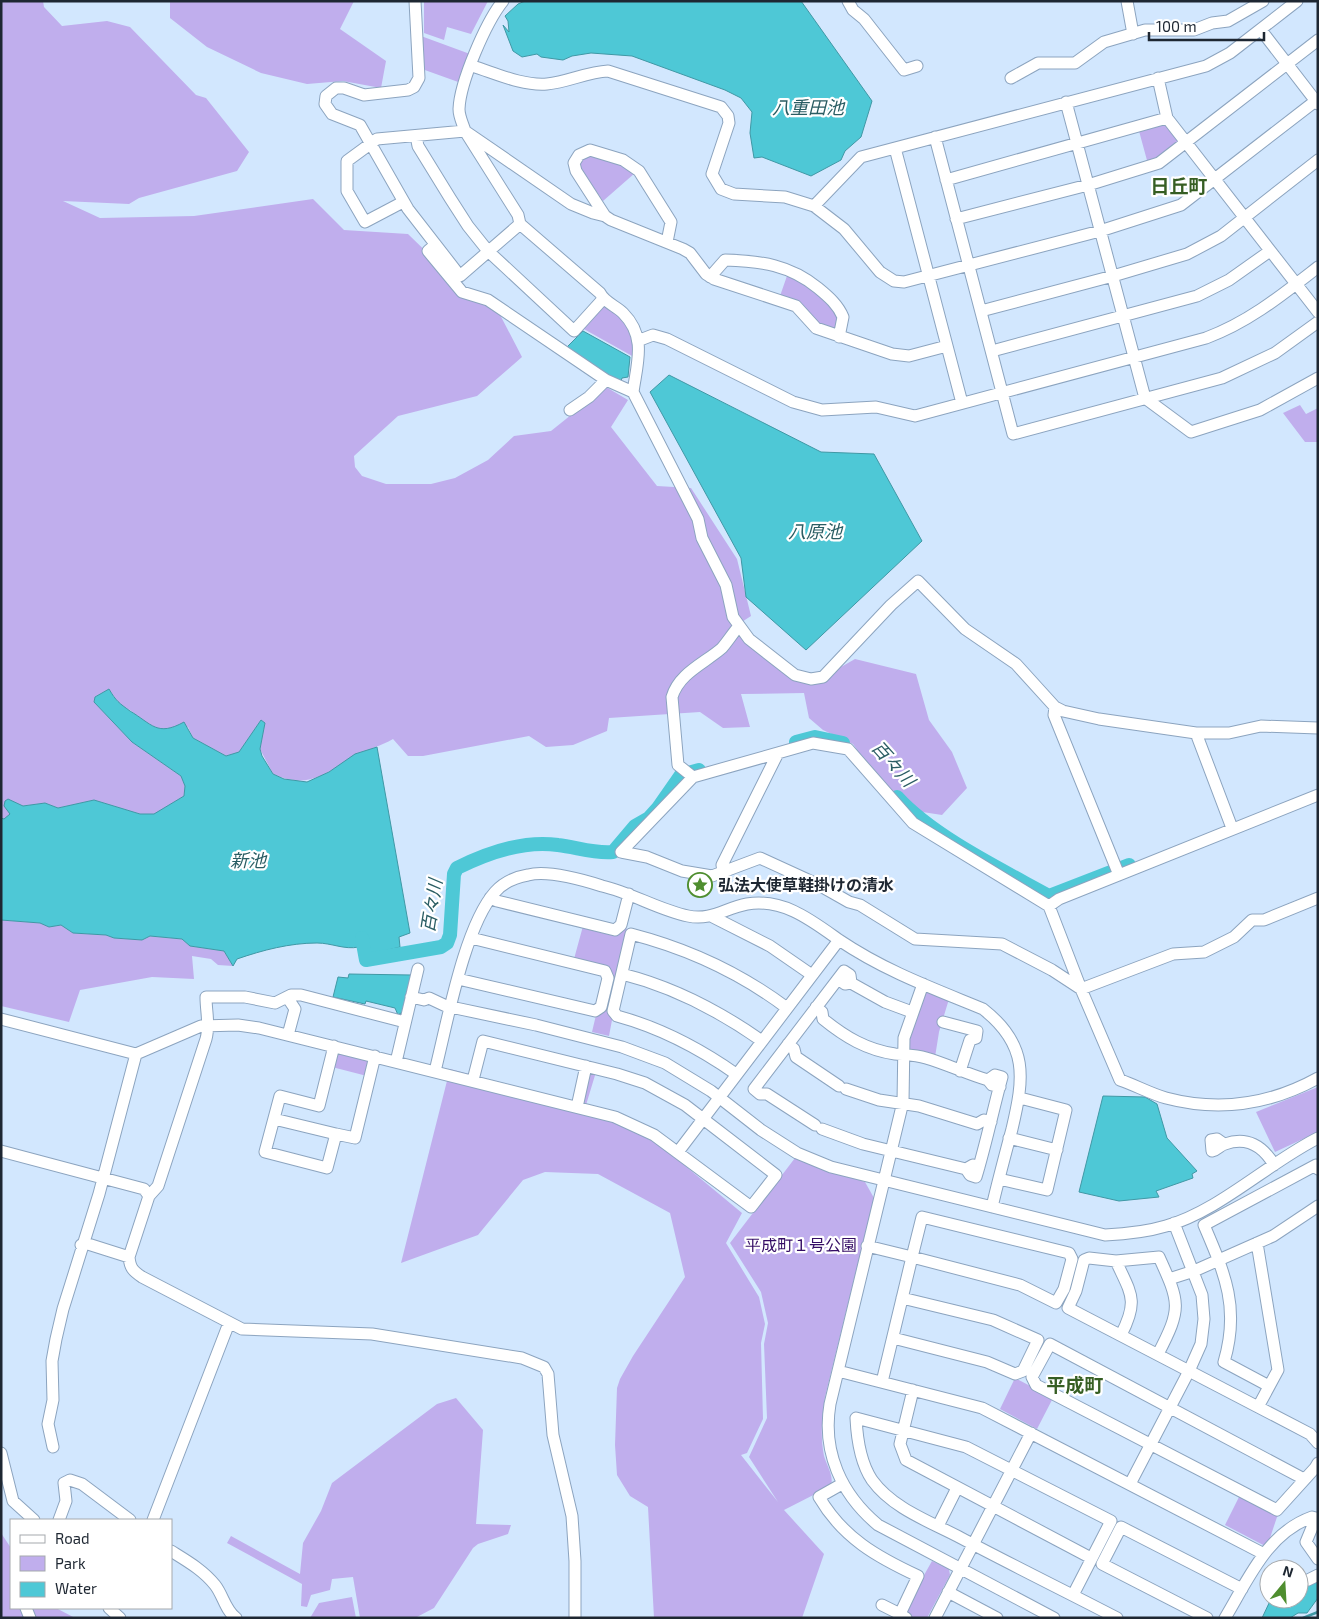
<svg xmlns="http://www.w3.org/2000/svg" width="1319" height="1619" viewBox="0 0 1319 1619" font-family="'Exo 2','Noto Sans JP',sans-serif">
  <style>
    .green { fill: #c0aeed }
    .water { fill: #4ec8d6; stroke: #4098a5 }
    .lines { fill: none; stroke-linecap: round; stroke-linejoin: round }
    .stream { stroke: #4098a5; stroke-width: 2.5 }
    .river { stroke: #4ec8d6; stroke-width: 14 }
    .minor-casing { stroke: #8ca4bf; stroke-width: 13 }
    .minor { stroke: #fff; stroke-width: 11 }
    .labels { text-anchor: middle; stroke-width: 4.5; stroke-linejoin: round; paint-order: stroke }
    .poi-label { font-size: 16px; font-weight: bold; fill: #1e2732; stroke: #fff; text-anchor: start }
    .park-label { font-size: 16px; fill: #350d65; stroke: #fff }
    .water-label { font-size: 18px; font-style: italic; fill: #2a5d63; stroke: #fff }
    .quarter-label { font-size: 19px; font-weight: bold; fill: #365e23; stroke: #fff }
  </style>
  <rect width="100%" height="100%" fill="#d2e7fe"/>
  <path class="green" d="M1,1H43L44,7L62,26L107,21L130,27L196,95L206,98L249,152L237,171L139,198L129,204L63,201L100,218L194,216L313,199L344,230L408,234L479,303L496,307L522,357L477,396L398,416L354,456L355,467L362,476L386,484H431L455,478L488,460L514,436L551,431L606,387L628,400L611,427L657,486L691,488L737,559L751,616L731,629L798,682L813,683L855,659L916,674L929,720L952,752L967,788L942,815L916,811L892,800L853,744L823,730L809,718L804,693L741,694L750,727L723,728L700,712L609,718L607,731L573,745L546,747L529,736L423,756H408L393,739C381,746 369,749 357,754C352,755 349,760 344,763C317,779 303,787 273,774L260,749L265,723L261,720L239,752L226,756L193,738L188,727L177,726L166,729L151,727L130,710L121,707L109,689L95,697L94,702L132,742L181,776L185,786L184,796L155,814H140L94,800L58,808L45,803L23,806L4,819L1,818Z
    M170,1H354L340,29L386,61L381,88L343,81L307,84L261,73L207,47L170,18Z
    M424,1H488L471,34L447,27L444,40L424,33Z
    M421,36L470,54L461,83L422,69Z
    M1163,124L1169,126L1179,139L1178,144L1148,164L1139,131Z
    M590,154L625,165L635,173L603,201L579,166L581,159Z
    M788,273L815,290L839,316L838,329L823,328L780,296Z
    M602,306C622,309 635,339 634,357L582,328Z
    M1300,405L1306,414L1318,408V442H1305L1283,413Z
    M1,920L40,923L49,927L61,925L73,933L106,935L114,938L142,940L150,936L182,939L190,946L224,951L233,966L218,965L211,959L192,956L194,979L152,977L80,990L69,1022L1,1006Z
    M583,926L625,928L629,930L609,1036L592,1032L596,1015L612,976L574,959Z
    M928,991L949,999L939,1032L935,1057L911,1051L907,1044L923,994Z
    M340,1051L368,1058L370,1063L367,1076L332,1067L336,1053Z
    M450,1069L580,1104L588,1069L596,1072L586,1105L625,1116L742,1213L726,1243L759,1297L765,1324L761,1343L763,1419L747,1453L741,1455L778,1502L749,1457L767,1418L764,1344L768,1323L761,1292L730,1243L795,1158L865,1182L874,1198L825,1397C822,1417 820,1435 824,1456C827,1466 834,1476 831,1486L784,1510L824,1554L802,1618H654L648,1507L630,1496L617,1475L615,1445L617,1388L620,1379L633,1356L685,1277L670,1213L598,1174L545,1172L523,1180L478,1235L401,1263Z
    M1318,1087V1132L1275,1152L1256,1112Z
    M1015,1378L1053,1398L1037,1429L1000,1409Z
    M456,1398L483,1430L476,1524L511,1525L508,1534L478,1544L473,1548L434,1608L415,1618H360L353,1577L332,1579L330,1590L311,1595L307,1607L301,1606L302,1584L227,1543L231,1536L300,1574L303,1543L321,1511L332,1483L437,1404Z
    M1240,1495L1278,1514L1267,1547L1225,1525Z
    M1,1533L11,1548V1608H56L75,1618H1Z
    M932,1561L949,1569L950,1575L927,1618H913L907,1615L906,1607Z
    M352,1597L356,1618H310L319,1603Z"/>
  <path class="water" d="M525,1H801L872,101L861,137L845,151L841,160L811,176L762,157L754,158L750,133L752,112L741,98L725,90L632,56L591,53L572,56L563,60L541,57L537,54L522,57L513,51L503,25L509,32L508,21L505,16L518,4Z
    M583,331L630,357L628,377L622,378L621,381L603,374L566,348Z
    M669,375L821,452L874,454L922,541L806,650L746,597L741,558L650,392Z
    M109,689C116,701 119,703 130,711C152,724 157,737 184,722L193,738L226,756L239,752L261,720L265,723L260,749L262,756L273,774L284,779L307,782L329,772L355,754L377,747L410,933L399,937L400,947L361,957L359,947C344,950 332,943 317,943C290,943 263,950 237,959L233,966L224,951L190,946L182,939L150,936L142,940L114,938L106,935L73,933L61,925L49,927L40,923L1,920V818L4,819L10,814L4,806L5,801L8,799L23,806L45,803L58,808L94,800L140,814H154L184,796L185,786L181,776L132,742L94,702L95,697Z
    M349,974L411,975L404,1011L398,1015L395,1008L366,1001L365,1004L333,997L338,977L348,978Z
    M1103,1096L1145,1097L1157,1104L1167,1138L1197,1171L1192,1174L1193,1178L1156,1191L1159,1197L1119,1201L1079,1192Z
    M1304,1580L1318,1581V1598L1307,1613H1298L1290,1618H1262L1271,1599H1299V1581Z"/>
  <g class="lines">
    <path class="stream" d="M1303,1618L1318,1612"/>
    <path class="river" d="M796,742L815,737L843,743
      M897,797C932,836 1002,870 1049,896L1129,865
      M362,938L366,960L441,947L447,943L450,935L454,874L457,868C487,853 524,840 558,845C576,847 595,854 613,852L635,826L649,818L658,808L681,775L699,770"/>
    <defs>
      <path id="minor" d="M415,1L419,78L414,87L408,90L364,95L344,88H336L326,96L325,104L332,114L360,125L408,209L460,276L520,224
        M503,1C486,22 460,82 459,109C459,117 463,124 465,131L518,215L520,224L600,293C604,302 616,306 623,313C647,337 637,363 633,392
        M848,1L853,10L864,19L904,70L917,66
        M1127,1L1133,34
        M1261,30L1318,104
        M472,66C495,73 522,86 547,84C568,82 587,72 608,71L721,107L728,116L729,123L712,174L721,189L734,194L785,197L814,206L844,229L880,272L894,281L904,282L1100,231L1181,205L1318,99
        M1011,78L1038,63H1075L1104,42L1145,30H1194L1212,23L1228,21L1263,1
        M1158,78L1167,118L1318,312
        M1066,102L1145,398L1191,432L1260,410L1318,378
        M416,136L418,146L450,198L468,226L488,251L574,331L603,299
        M935,137L1013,434L1222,378L1275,353L1318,322
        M895,148L962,403
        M946,180L1167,118
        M403,202L365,222L347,191V161L377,139L465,131L571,204L593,213L605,216
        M814,206L861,157L1206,66L1230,53L1297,1
        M956,219L1088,185L1159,163L1318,40
        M667,242L671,222L639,171L623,160L590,150L579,155L574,163L576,171L605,216L611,220L683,249L690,253L706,274L714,279L796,306L816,328L892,354L909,356L947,346
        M435,245L428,251L462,292L488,300L606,380L633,392L698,519L702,538L726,585L733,617L749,639L795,675L811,679L823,677L891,605L918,581L965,629L1016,664L1055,707L1063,711L1099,719L1196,733H1229L1261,726L1318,728
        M710,277L725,260C761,261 790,265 818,288C829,297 838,305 843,317L839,337
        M981,311L1113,276L1187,254L1221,236L1318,160
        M640,340L653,335L667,339L793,402L822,410L876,407L915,416L1206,338C1249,322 1282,295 1318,267
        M992,351L1197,296L1229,280L1270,251
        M570,410L589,397L606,380
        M1055,707L1054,715L1119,875
        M1196,733L1232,828
        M693,777L678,765L672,697C679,673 705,663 722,648C728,641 733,633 739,626
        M621,852L693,777L813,743L848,749L913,823L1049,906L1081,989L1120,1080C1135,1085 1151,1094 1166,1098C1219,1112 1271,1104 1318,1078
        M621,852L647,857L682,871L712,876L760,858L819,885L849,902L860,905L915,939L1002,944L1052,970L1081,989L1173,954L1204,952L1234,937L1252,920H1264L1318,898
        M723,871L722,865L778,753
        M490,898L497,901L615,930L621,925L629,894
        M1049,906L1059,899L1318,795
        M713,917L770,946L812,975
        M839,940C885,971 932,988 983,1009C1029,1045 1024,1078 1012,1129C1005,1155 998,1181 992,1207
        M622,974C674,987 718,1010 762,1041
        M458,979L595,1011L601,1007L608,978L605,971L471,938
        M851,983L885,1002L912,1012
        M923,984L904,1038L903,1102L830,1404C822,1452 841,1494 878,1525L1054,1618
        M287,997L295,1009L288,1035
        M411,997L424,1000L429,998L446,1006L536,1025L622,1047L665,1063L711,1091L761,1130L797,1153L831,1167L1105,1235C1126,1234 1146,1232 1166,1226C1219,1211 1268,1163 1318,1138
        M816,1007L822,1012L823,1019C845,1037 867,1050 895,1054C906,1055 916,1055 926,1058C947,1064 967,1074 988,1080
        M1,1019L136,1054L201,1026L238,1025L259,1028L615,1117L654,1135L751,1207L776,1175L685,1105L645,1083L617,1074L483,1041L473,1080
        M405,1022L301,995H291L275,1003L245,997H206C206,1012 210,1025 206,1039L158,1186L149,1196L129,1257C130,1268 133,1271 142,1277L242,1329L372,1334L522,1358L544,1367L548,1374L553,1435L572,1516L575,1561V1618
        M943,1022L977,1031L976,1038L970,1040L960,1071
        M788,1044L794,1049L796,1057L839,1086
        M334,1046L319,1106L280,1096L265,1152L327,1168L336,1134L355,1138L375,1056
        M396,1062L418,969
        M435,1071C447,1024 464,927 495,892C503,883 516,877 528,875C547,870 583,880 602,886C632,893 659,910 688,916C711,921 725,908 747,904C783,898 811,920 839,940L678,1152
        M736,1074C699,1048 661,1028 617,1016L613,1011L631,934C689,949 739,972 787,1008
        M846,1089L879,1100L919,1106L977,1124L984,1120L991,1122
        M577,1107L586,1066
        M274,1119L336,1134
        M815,1125L767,1094H760L754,1089L844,971L850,975L851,983L845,984L838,979
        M822,1129L863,1144L966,1169
        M1009,1138L1057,1150
        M1224,1144L1217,1139L1211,1140L1212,1151C1218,1150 1220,1145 1225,1144C1247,1136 1263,1146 1274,1165
        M1,1151L144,1189L149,1196
        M979,1167L973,1165L966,1169L970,1175L976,1177C986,1144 993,1110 1002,1077L995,1075L988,1080L992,1085L1000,1087
        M999,1179L1047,1190L1066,1110L1020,1098
        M922,1217L1069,1253L1072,1259L1064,1289L1056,1303L1020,1285L912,1257Z
        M1257,1243L1278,1370L1258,1407
        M81,1245L88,1244L129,1257
        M867,1246L912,1257L882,1382
        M1116,1261C1131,1294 1139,1300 1121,1335
        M1169,1279L1194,1271L1273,1236L1318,1206
        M893,1338L987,1362L1015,1374L1023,1371L1038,1340L993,1320L902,1298
        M1158,1354C1182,1308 1180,1303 1159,1257L1116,1261L1089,1258L1084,1260L1076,1291L1068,1308L1310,1434L1318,1443
        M838,1371L982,1408L1264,1554
        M1269,1386L1224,1362C1240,1308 1225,1274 1204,1225L1316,1165L1318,1169
        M913,1390L900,1444L906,1460L1091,1558
        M53,1447L48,1424L53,1400L52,1361L56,1339L63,1309L99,1194L136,1054
        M1,1453L13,1501L34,1520
        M1304,1479L1050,1344L1032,1377L1036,1385L1277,1510L1315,1468L1318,1463
        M842,1484L819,1497C843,1538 877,1557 918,1576L900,1614L906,1618
        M1130,1484L1189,1371L1201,1344L1204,1319L1202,1295L1174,1223
        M59,1520L66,1501L64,1483L70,1480L82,1484L130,1520
        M153,1520L229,1323
        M938,1526L957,1488
        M171,1551C187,1561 203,1570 215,1585C223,1595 225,1610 236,1618
        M1308,1580L1318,1575
        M948,1592L997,1618
        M1073,1595L1111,1521L966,1447L856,1418C857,1439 860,1462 872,1480C893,1509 931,1522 961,1538C1012,1565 1065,1591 1117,1618
        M882,1605L900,1614
        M26,1608L30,1618
        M109,1608L120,1618
        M935,1618L1031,1433
        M1207,1618L1102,1564L1121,1527L1242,1589
        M1225,1618C1248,1580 1267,1533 1312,1517L1316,1518L1306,1542L1318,1559"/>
    </defs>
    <use href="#minor" class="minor-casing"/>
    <use href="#minor" class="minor"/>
  </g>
  <defs>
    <symbol id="sight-ring" viewBox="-11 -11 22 22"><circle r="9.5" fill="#fff" stroke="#4f8e2f" stroke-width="1.5"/><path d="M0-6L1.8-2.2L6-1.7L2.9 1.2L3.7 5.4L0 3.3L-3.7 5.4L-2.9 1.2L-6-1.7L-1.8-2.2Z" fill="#4f8e2f"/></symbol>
  </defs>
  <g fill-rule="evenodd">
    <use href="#sight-ring" x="686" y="871" width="28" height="28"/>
  </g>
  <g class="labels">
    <g class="poi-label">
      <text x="718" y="891">弘法大使草鞋掛けの清水</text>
    </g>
    <g class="park-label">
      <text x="801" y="1251">平成町１号公園</text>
    </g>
    <g class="water-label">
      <text x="808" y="114">八重田池</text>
      <text x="815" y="538">八原池</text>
      <text transform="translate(893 764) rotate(48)" y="6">百々川</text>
      <text x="248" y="867">新池</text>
      <text transform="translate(432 906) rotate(-81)" y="6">百々川</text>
    </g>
    <g class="quarter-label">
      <text x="1179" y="193">日丘町</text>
      <text x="1075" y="1392">平成町</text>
    </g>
  </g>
  <rect width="1319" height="1619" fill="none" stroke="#1e2732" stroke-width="5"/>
  <rect x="10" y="1519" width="162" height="90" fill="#ffffff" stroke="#a5a9ad"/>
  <rect x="20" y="1535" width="25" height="8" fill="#ffffff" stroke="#a5a9ad"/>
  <text x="55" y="1544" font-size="15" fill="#1e2732">Road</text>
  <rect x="20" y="1556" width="25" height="15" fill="#c0aeed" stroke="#a5a9ad"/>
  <text x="55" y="1569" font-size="15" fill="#1e2732">Park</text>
  <rect x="20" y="1582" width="25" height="15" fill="#4ec8d6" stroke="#a5a9ad"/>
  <text x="55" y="1594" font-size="15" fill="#1e2732">Water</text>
  <g transform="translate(1284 1584) rotate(18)"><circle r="24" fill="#ffffff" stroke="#a5a9ad"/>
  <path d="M0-4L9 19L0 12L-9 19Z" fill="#4f8e2f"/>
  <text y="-8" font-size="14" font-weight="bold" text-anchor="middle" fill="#1e2732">N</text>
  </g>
  <path d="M1149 32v8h115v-8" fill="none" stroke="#1e2732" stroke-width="2.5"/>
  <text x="1156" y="32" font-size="15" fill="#1e2732" stroke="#ffffff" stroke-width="4" paint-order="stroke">100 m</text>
</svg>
